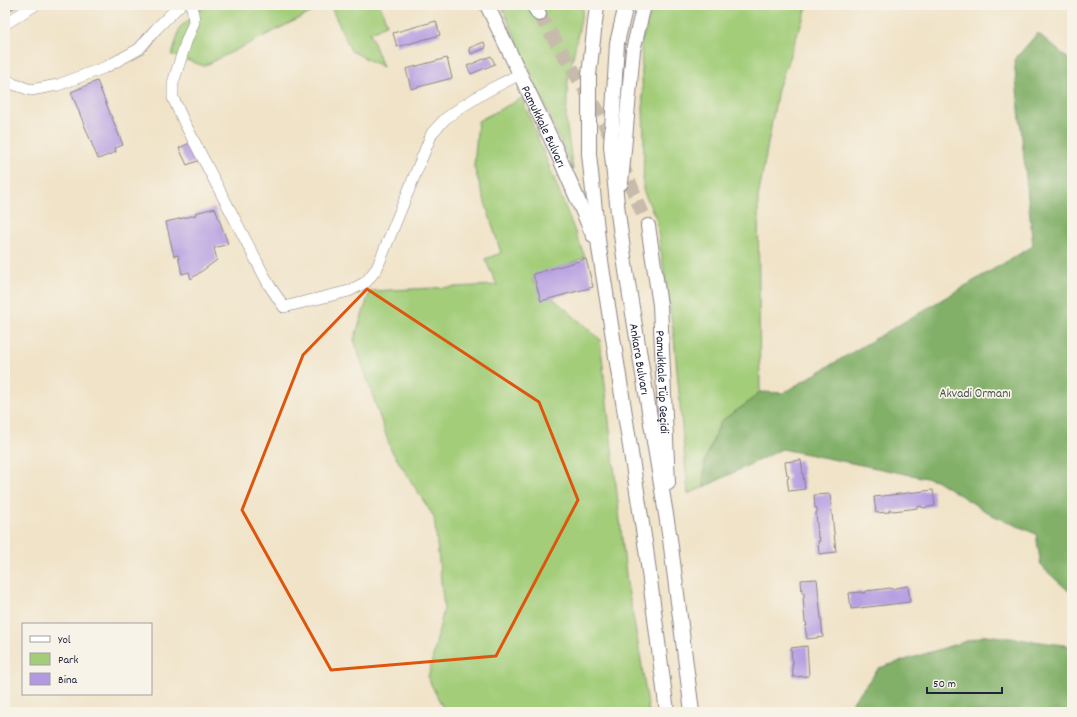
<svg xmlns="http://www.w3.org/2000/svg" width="1077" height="717" viewBox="0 0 1077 717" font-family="Dekko,sans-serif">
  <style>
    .green { fill: #a3cd79; stroke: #62785a }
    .forest { fill: #82b069; stroke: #526952 }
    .building { fill: #b29ae1 }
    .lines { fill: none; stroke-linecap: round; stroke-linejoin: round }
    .major-tunnel { stroke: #c7bcac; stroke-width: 14; stroke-dasharray: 14 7; stroke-linecap: butt }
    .minor-casing { stroke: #898282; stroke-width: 12 }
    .major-casing { stroke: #898282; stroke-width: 16 }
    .minor { stroke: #fff; stroke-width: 11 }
    .major { stroke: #fff; stroke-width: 14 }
    .marked { fill: none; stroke: #de560e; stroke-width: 3; stroke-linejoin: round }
    .labels { text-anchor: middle; stroke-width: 3.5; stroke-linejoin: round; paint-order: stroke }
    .street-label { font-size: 13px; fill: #22223b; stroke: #f7f3e8 }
    .park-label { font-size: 13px; fill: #49554e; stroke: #f7f3e8 }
  </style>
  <rect width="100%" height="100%" fill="#f7f3e8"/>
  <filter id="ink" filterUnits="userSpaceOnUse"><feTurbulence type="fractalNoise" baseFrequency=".025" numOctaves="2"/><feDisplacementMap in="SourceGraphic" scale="8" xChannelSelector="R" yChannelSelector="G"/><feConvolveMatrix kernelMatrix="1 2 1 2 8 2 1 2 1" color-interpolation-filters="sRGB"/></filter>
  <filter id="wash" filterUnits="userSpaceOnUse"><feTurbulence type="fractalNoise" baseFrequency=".012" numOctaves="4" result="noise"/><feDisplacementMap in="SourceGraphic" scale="16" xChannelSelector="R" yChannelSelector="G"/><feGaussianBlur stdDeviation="0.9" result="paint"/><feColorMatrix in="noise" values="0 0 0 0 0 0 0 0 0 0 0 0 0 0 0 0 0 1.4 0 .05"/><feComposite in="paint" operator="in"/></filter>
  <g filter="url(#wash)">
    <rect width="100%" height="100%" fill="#f0e3c8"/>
    <path class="green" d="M206,5H326L204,66L172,55L180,27Z
      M330,5H380L387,24L370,33L383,67L351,51Z
      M501,5H584L568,81L566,120L573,170Z
      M653,5H808L778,89L758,198L760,392L745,405L721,421L705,460L703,477L704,487L688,494L674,337L656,219L643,190L644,143L641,44Z
      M522,98L585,257L532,280L600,339L627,584L640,654L649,712H445L428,678L444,608L434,517L391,450L354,340L370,291L497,285L485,259L501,253L474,167L478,121Z"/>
    <path class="forest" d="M1038,33L1072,62V594L1041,566L1036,534L990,514L936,480L782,449L704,487L705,460L721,421L745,405L760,392L783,393L1033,246L1014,60Z
      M986,635L1072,646V712H845L879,668Z"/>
    <g id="blocks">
      <path class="building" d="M5,5H19L5,13Z
        M436,21L440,35L397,47L393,33Z
        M484,42L486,48L471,54L469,48Z
        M491,56L495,64L471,74L467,66Z
        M447,58L452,78L411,89L406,69Z
        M97,81L123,145L115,148L116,152L98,159L71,92Z
        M192,142L200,160L187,165L179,148Z
        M215,208L228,244L214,248L217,260L191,279L189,272L182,274L178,255L174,256L166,222L196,215L195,213Z
        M586,259L593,287L541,301L533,274Z
        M801,460L805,489L789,491L787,479L789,478L788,475H787L785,462Z
        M933,490L935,506L922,508V506L918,507V508L893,511L892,510H889V512L876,513L874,497Z
        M830,494L836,552L819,554L818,541H820L819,537L818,538L816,512H817V508H815L814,495Z
        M817,579L823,637L807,639L805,626H807L806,622H805L803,597H804V593H802L801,580Z
        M908,586L910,602L851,609L849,593L862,592V593H866V591L891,588V589H895V588Z
        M807,646L809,676L793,677L792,664H793V660H792L791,648Z"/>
    </g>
  </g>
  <g filter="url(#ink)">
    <use href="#blocks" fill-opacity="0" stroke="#898282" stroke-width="1"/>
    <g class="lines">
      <path class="major-tunnel" d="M539,14L601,116L613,143
        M621,162L648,226"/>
      <defs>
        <path id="minor" d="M192,5L194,22L186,42L173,83V98L184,122L269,285L284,307L349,291L366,282L377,268L432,133L445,119L463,106L487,91L520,74
          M5,24L35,5
          M5,78L13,84L31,90L58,85L106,67L139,49L156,29L180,5"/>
        <g id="major">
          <path id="s1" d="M487,5L554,145L593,235"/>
          <path d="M533,5L539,14"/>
          <path d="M597,5L589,75V154L599,248L646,549L667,712"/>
          <path id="s2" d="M626,5L617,43L611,146L618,213L626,271L670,539L692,712"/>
          <path d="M621,183L633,50L644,5"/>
          <path id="s3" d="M648,226L660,305L668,483"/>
        </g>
      </defs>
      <use href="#minor" class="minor-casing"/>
      <use href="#major" class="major-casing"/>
      <use href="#minor" class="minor"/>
      <use href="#major" class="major"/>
    </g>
  </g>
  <path class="marked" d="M367,289L539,402L578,500L496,656L331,670L242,510L303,355Z"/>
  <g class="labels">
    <g class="street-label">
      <text dy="5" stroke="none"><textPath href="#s1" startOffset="134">Pamukkale Bulvarı</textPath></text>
      <text dy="5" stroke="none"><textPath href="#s2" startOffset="357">Ankara Bulvarı</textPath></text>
      <text dy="5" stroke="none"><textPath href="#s3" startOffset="157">Pamukkale Tüp Geçidi</textPath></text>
    </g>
    <g class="park-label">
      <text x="975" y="397">Akvadi Ormanı</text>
    </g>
  </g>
  <rect width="1077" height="717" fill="none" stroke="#f7f3e8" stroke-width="20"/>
  <rect x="22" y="623" width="130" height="72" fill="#f7f3e8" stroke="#a29fa3"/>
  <rect x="30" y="636" width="20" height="6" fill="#ffffff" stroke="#a29fa3"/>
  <text x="58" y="643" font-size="12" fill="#22223b">Yol</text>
  <rect x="30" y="653" width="20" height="12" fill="#a3cd79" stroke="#a29fa3"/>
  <text x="58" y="663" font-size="12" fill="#22223b">Park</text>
  <rect x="30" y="673" width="20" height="12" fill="#b29ae1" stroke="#a29fa3"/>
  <text x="58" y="683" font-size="12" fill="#22223b">Bina</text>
  <path d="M927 687v6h75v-6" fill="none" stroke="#22223b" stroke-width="2"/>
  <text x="933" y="687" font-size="12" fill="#22223b" stroke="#f7f3e8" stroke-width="3" paint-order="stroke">50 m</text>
</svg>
